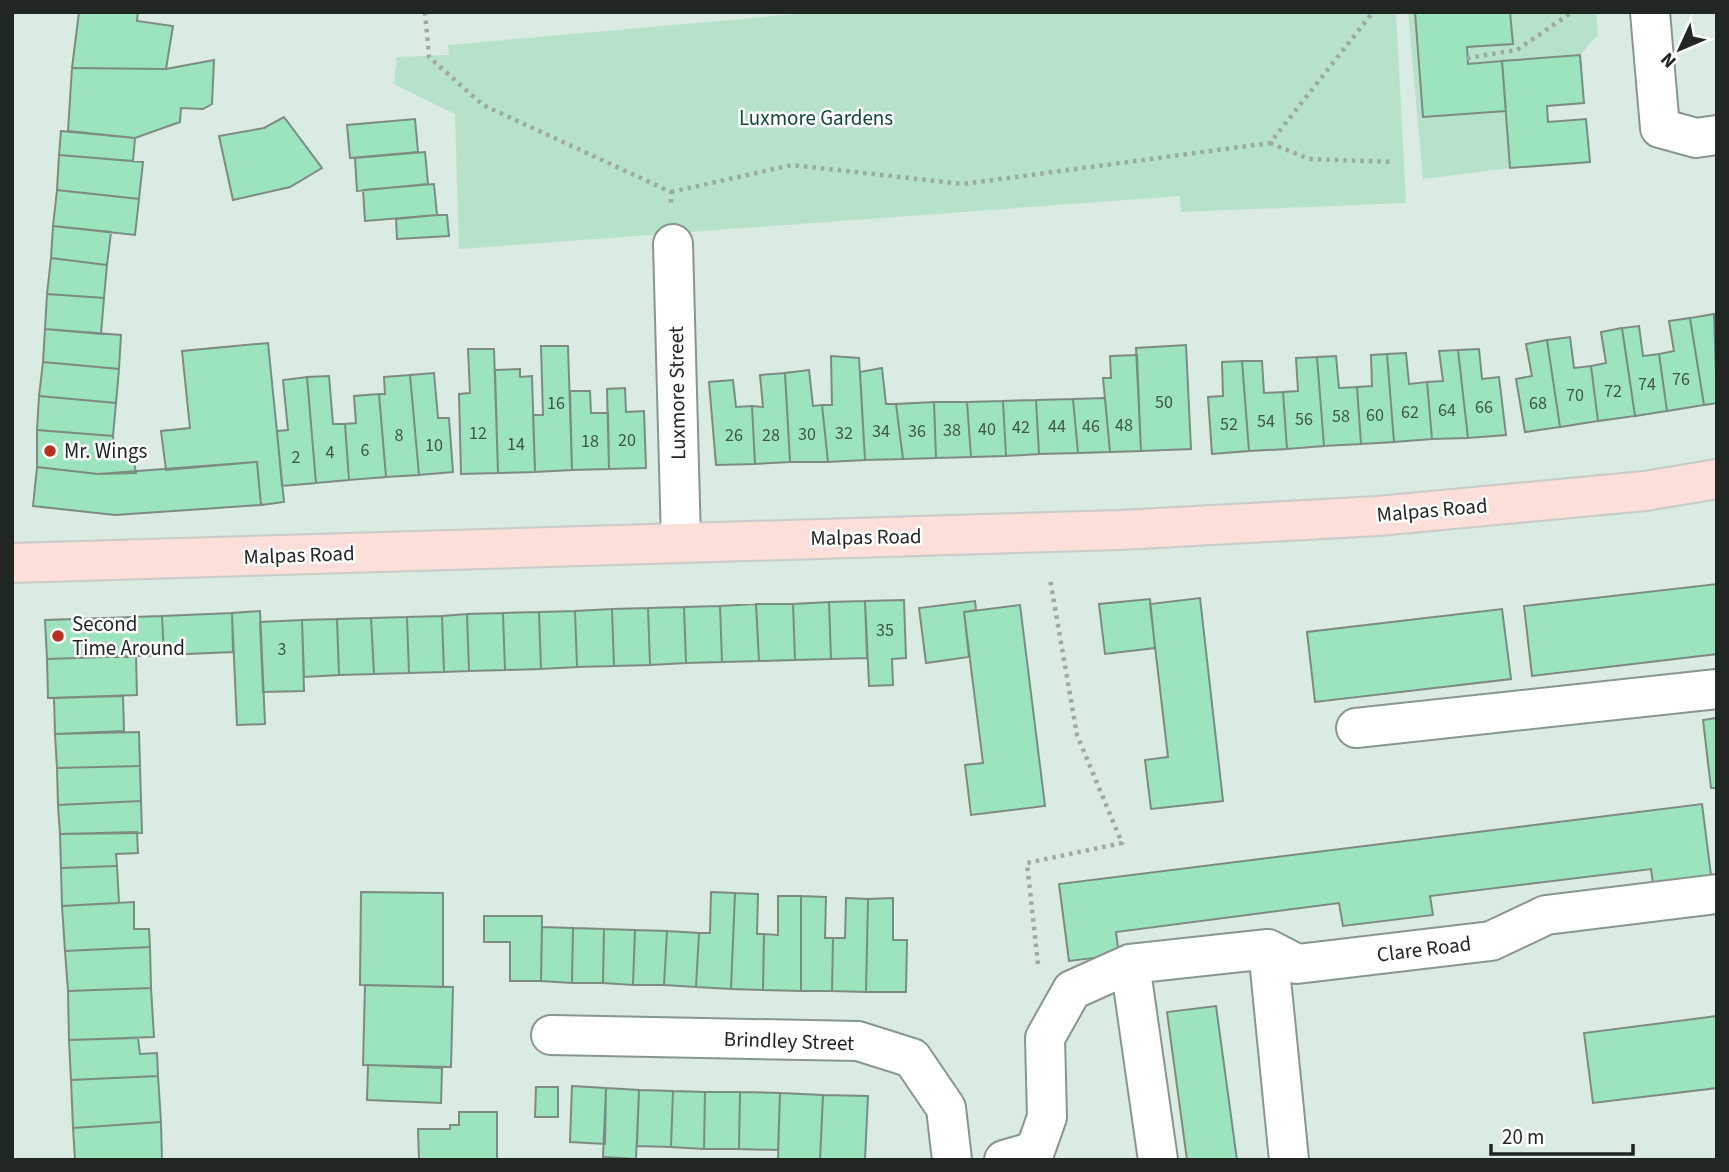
<svg xmlns="http://www.w3.org/2000/svg" width="1729" height="1172" viewBox="0 0 1729 1172" font-family="'Source Sans 3',sans-serif">
  <style>
    .green { fill: #b5e2c9 }
    .building { fill: #9be4be; stroke: #7c8c83; stroke-width: 2 }
    .lines { fill: none; stroke-linecap: round; stroke-linejoin: round }
    .minor-casing { stroke: #87978e; stroke-width: 42 }
    .major-casing { stroke: #c9cbca; stroke-width: 42 }
    .path { stroke: #9daaa2; stroke-width: 4.5; stroke-dasharray: 3.5 5; stroke-linecap: butt }
    .minor { stroke: #fff; stroke-width: 38 }
    .major { stroke: #fcdfd9; stroke-width: 38 }
    .poi-dot { fill: #bc2f1b; stroke: #fff; stroke-width: 2.5 }
    .labels { text-anchor: middle; stroke-width: 5; stroke-linejoin: round; paint-order: stroke }
    .number-label { font-size: 18px; fill: #3f5649 }
    .park-label { font-size: 21px; fill: #0f4a31; stroke: #fff }
    .street-label { font-size: 21px; fill: #202622; stroke: #fff }
    .poi-label { font-size: 21px; fill: #202622; stroke: #fff; text-anchor: start }
  </style>
  <rect width="100%" height="100%" fill="#daebe1"/>
  <path class="green" d="M819,12H1396L1406,203L1181,212L1180,196L459,249L455,114L394,84L397,57L449,55L448,45Z
    M1408,12H1415L1423,117L1506,111L1510,168L1423,179Z
    M1510,12H1596L1598,35L1580,55L1468,64L1467,47L1513,44Z"/>
  <path class="building" d="M79,12H138L137,21L173,26L166,69L72,68Z
    M1415,12H1510L1513,44L1467,47L1468,64L1502,61L1506,111L1423,117Z
    M1580,55L1584,103L1547,106L1548,122L1586,119L1590,162L1510,168L1502,61Z
    M214,60L212,104L203,109L181,108L180,122L135,138L68,131L72,68L166,69Z
    M284,117L322,168L290,187L233,200L219,136L264,128Z
    M415,119L418,152L350,158L347,125Z
    M61,131L135,138L133,161L59,155Z
    M425,152L428,184L357,191L355,158Z
    M59,155L143,162L139,199L57,190Z
    M434,184L437,215L365,221L363,190Z
    M57,190L139,199L135,235L53,226Z
    M437,215H447L449,236L397,239L396,219Z
    M53,226L111,232L107,265L51,258Z
    M51,258L107,265L104,298L47,294Z
    M47,294L104,298L101,334L45,329Z
    M1714,314L1717,403L1704,405L1690,318Z
    M1690,318L1704,405L1667,411L1659,354L1674,351L1669,321Z
    M1639,326L1643,356L1659,354L1667,411L1635,416L1622,328Z
    M1622,328L1635,416L1598,421L1591,366L1606,363L1601,332Z
    M45,329L121,335L119,369L43,362Z
    M1570,337L1574,368L1591,366L1598,421L1560,427L1547,340Z
    M1547,340L1560,427L1525,432L1516,379L1532,376L1526,344Z
    M268,343L284,502L261,505L257,462L166,470L161,431L190,428L182,351Z
    M1186,345L1191,449L1141,451L1136,348Z
    M541,346H568L572,470L535,472L533,415H543Z
    M468,349H494L498,473L461,474L459,394L470,393Z
    M1479,349L1482,379L1499,377L1506,435L1468,438L1458,350Z
    M1458,350L1468,438L1432,439L1427,382L1443,381L1439,351Z
    M1406,353L1409,384L1427,382L1432,439L1394,442L1387,354Z
    M1387,354L1394,442L1361,444L1357,387L1372,386L1371,355Z
    M1137,355L1141,451L1110,452L1103,378H1111L1110,356Z
    M831,356L859,358L865,460L828,462L822,405H832Z
    M1336,356L1339,388L1357,387L1361,444L1324,446L1317,357Z
    M1317,357L1324,446L1287,449L1283,392L1298,391L1296,358Z
    M1242,361L1249,451L1212,454L1208,397L1223,396L1222,362Z
    M1242,361H1262L1264,393L1283,392L1287,449L1249,451Z
    M43,362L119,369L116,403L39,396Z
    M882,368L886,404H896L903,459L865,460L860,372Z
    M520,369V377L532,376L535,472L498,473L495,370Z
    M809,370L813,406L822,405L828,462H790L785,373Z
    M434,373L438,418H449L453,472L419,475L410,375Z
    M785,373L790,462L755,464L752,406L763,407L760,375Z
    M410,375L419,475L386,477L379,394H385L384,377Z
    M329,376L333,424H345L349,480L316,483L307,377Z
    M307,377L316,483L282,486L277,431L288,430L283,380Z
    M733,380L736,407L752,406L755,464L716,465L709,382Z
    M625,388L626,412L644,411L646,468L609,469L607,389Z
    M570,391H590L591,413H608L609,469L572,470Z
    M379,394L386,477L349,480L345,424L356,423L354,396Z
    M39,396L116,403L113,436L37,430Z
    M1105,398L1110,452L1078,453L1073,399Z
    M1073,399L1078,453L1039,454L1036,400Z
    M1036,400L1039,454L1006,456L1003,401Z
    M1003,401L1006,456L971,457L967,402Z
    M934,402L936,458L903,459L896,404Z
    M934,402H967L971,457L936,458Z
    M37,430L113,436L115,450H132L136,473L98,474L37,467Z
    M257,462L261,505L115,515L33,506L37,467L98,474Z
    M1717,584V654L1532,676L1524,606Z
    M1200,598L1223,801L1151,809L1145,760L1168,757L1150,604Z
    M1150,599L1155,648L1105,654L1099,604Z
    M904,600L906,658L892,659L893,685L869,686L865,601Z
    M865,601L867,658L831,659L829,602Z
    M975,601L976,610L964,612L969,657L926,663L919,608Z
    M829,602L831,659L795,660L793,604Z
    M756,604H793L795,660L759,661Z
    M756,604L759,661L722,662L720,606Z
    M1020,605L1045,806L971,815L965,765L983,763L964,612Z
    M720,606L722,662L686,663L684,607Z
    M684,607L686,663L650,665L648,608Z
    M648,608L650,665L614,666L612,609Z
    M612,609L614,666L577,667L575,611Z
    M1502,609L1511,679L1315,702L1307,632Z
    M260,611L265,724L237,725L232,613Z
    M575,611L577,667L541,669L539,612Z
    M539,612L541,669L505,670L503,613Z
    M232,613L233,652L164,655L162,616Z
    M503,613L505,670L469,671L467,614Z
    M467,614L469,671L444,672L442,616Z
    M162,616L164,655L47,659L45,620Z
    M442,616L444,672L409,673L407,617Z
    M407,617L409,673L374,674L371,618Z
    M371,618L374,674L339,675L337,619Z
    M337,619L339,675L304,677L302,620Z
    M302,620L304,691L263,692L260,622Z
    M136,656L137,695L48,698L47,659Z
    M123,696L124,731L55,734L54,698Z
    M1717,718V788H1711L1703,720Z
    M139,732L140,766L57,768L55,734Z
    M140,766L141,801L58,805L57,768Z
    M141,801L142,833L60,834L58,805Z
    M1702,804L1712,883L1654,891L1651,869L1430,896L1433,915L1343,926L1339,903L1116,932L1119,955L1069,961L1059,884Z
    M137,832L138,853L116,854L117,866L61,868L60,834Z
    M117,866L119,903L62,906L61,868Z
    M361,892L443,893V987L360,985Z
    M711,892L735,893L731,989L696,987L699,933H710Z
    M735,893L758,894L757,934H764L763,990L731,989Z
    M778,896H801V991L763,990L764,934L778,935Z
    M801,896L826,897L825,938H833L832,991H801Z
    M846,898L868,899L866,992L832,991L833,938H845Z
    M893,898V940H907L906,992H866L868,899Z
    M134,902V929H149L150,947L65,951L62,906Z
    M484,916H542L541,981H510V942H484Z
    M542,927L573,928L572,983L541,981Z
    M573,928L604,929L603,983H572Z
    M604,929L635,930L633,985L603,983Z
    M635,930L667,931L664,985H633Z
    M667,931L699,933L696,987L664,985Z
    M150,947L151,988L68,991L65,951Z
    M365,985L453,987L451,1067L363,1065Z
    M151,988L154,1037L69,1040L68,991Z
    M1216,1006L1237,1160H1187L1167,1012Z
    M1717,1016V1088L1593,1103L1584,1033Z
    M138,1038L140,1054L157,1053L158,1076L71,1080L69,1040Z
    M368,1065L442,1068L441,1103L367,1100Z
    M158,1076L161,1122L73,1128L71,1080Z
    M572,1086L606,1088L605,1144L570,1142Z
    M536,1087H558V1117H535Z
    M606,1088L639,1090L636,1159L603,1157Z
    M639,1090L673,1091L671,1147L637,1146Z
    M673,1091L705,1092L704,1149L671,1147Z
    M705,1092H740L739,1149H704Z
    M740,1092L780,1093L778,1150L739,1149Z
    M780,1093L823,1095L820,1160H778Z
    M823,1095L868,1096L865,1160H820Z
    M459,1112H497V1160H419L418,1129H450V1125H459Z
    M161,1122L162,1160H75L73,1128Z"/>
  <g class="lines">
    <defs>
      <path id="minor" d="M1650,12L1660,128L1696,138L1717,135
        M673,244L681,541
        M1356,728L1717,689
        M1268,949L1289,1160
        M1130,964L1158,1160
        M551,1035L858,1041L912,1058L946,1108L952,1160
        M1004,1160L1035,1151L1047,1117L1045,1038L1072,990L1130,964L1268,949L1297,964L1491,941L1546,915L1717,894"/>
      <path id="major" d="M12,563L1120,530L1378,516L1645,491L1717,479"/>
    </defs>
    <use href="#minor" class="minor-casing"/>
    <use href="#major" class="major-casing"/>
    <path class="path" d="M425,12L429,57L483,105L671,192V203
      M1467,58L1517,50L1572,12
      M1270,143L1309,159L1394,162
      M671,192L792,165L963,184L1270,143L1373,12
      M1038,964L1027,863L1122,843L1077,735L1050,579"/>
    <use href="#minor" class="minor"/>
    <use href="#major" class="major"/>
  </g>
  <g class="poi-dot">
    <circle cx="50" cy="451" r="7"/>
    <circle cx="58" cy="636" r="7"/>
  </g>
  <g class="labels">
    <g class="number-label">
      <text x="1681" y="385">76</text>
      <text x="1647" y="390">74</text>
      <text x="1613" y="397">72</text>
      <text x="1575" y="401">70</text>
      <text x="1164" y="408">50</text>
      <text x="556" y="409">16</text>
      <text x="1538" y="409">68</text>
      <text x="1484" y="413">66</text>
      <text x="1447" y="416">64</text>
      <text x="1410" y="418">62</text>
      <text x="1375" y="421">60</text>
      <text x="1341" y="422">58</text>
      <text x="1304" y="425">56</text>
      <text x="1266" y="427">54</text>
      <text x="1229" y="430">52</text>
      <text x="1124" y="431">48</text>
      <text x="1057" y="432">44</text>
      <text x="1091" y="432">46</text>
      <text x="1021" y="433">42</text>
      <text x="987" y="435">40</text>
      <text x="952" y="436">38</text>
      <text x="881" y="437">34</text>
      <text x="917" y="437">36</text>
      <text x="478" y="439">12</text>
      <text x="844" y="439">32</text>
      <text x="807" y="440">30</text>
      <text x="399" y="441">8</text>
      <text x="734" y="441">26</text>
      <text x="771" y="441">28</text>
      <text x="627" y="446">20</text>
      <text x="590" y="447">18</text>
      <text x="516" y="450">14</text>
      <text x="434" y="451">10</text>
      <text x="365" y="456">6</text>
      <text x="330" y="458">4</text>
      <text x="296" y="463">2</text>
      <text x="885" y="636">35</text>
      <text x="282" y="655">3</text>
    </g>
    <g class="park-label">
      <text x="816" y="125">Luxmore Gardens</text>
    </g>
    <g class="street-label">
      <text transform="translate(677 393) rotate(-91)" y="7">Luxmore Street</text>
      <text transform="translate(1432 510) rotate(-5)" y="7">Malpas Road</text>
      <text transform="translate(866 537) rotate(-1)" y="7">Malpas Road</text>
      <text transform="translate(299 555) rotate(-2)" y="7">Malpas Road</text>
      <text transform="translate(1424 949) rotate(-7)" y="7">Clare Road</text>
      <text transform="translate(789 1041) rotate(2)" y="7">Brindley Street</text>
    </g>
    <g class="poi-label">
      <text x="64" y="458">Mr. Wings</text>
      <text x="72" y="631">Second<tspan x="72" dy="24">Time Around</tspan></text>
    </g>
  </g>
  <rect width="1729" height="1172" fill="none" stroke="#202622" stroke-width="28"/>
  <g transform="translate(1680 49) rotate(226)" stroke="#ffffff" stroke-width="5" paint-order="stroke">
  <path d="M0-5L12 26L0 18L-12 26Z" fill="#202622"/>
  <text y="-10" font-size="19" font-weight="bold" text-anchor="middle" fill="#202622">N</text>
  </g>
  <path d="M1491 1144v10h142v-10" fill="none" stroke="#202622" stroke-width="3.5"/>
  <text x="1502" y="1144" font-size="21" fill="#202622" stroke="#ffffff" stroke-width="5" paint-order="stroke">20 m</text>
</svg>
